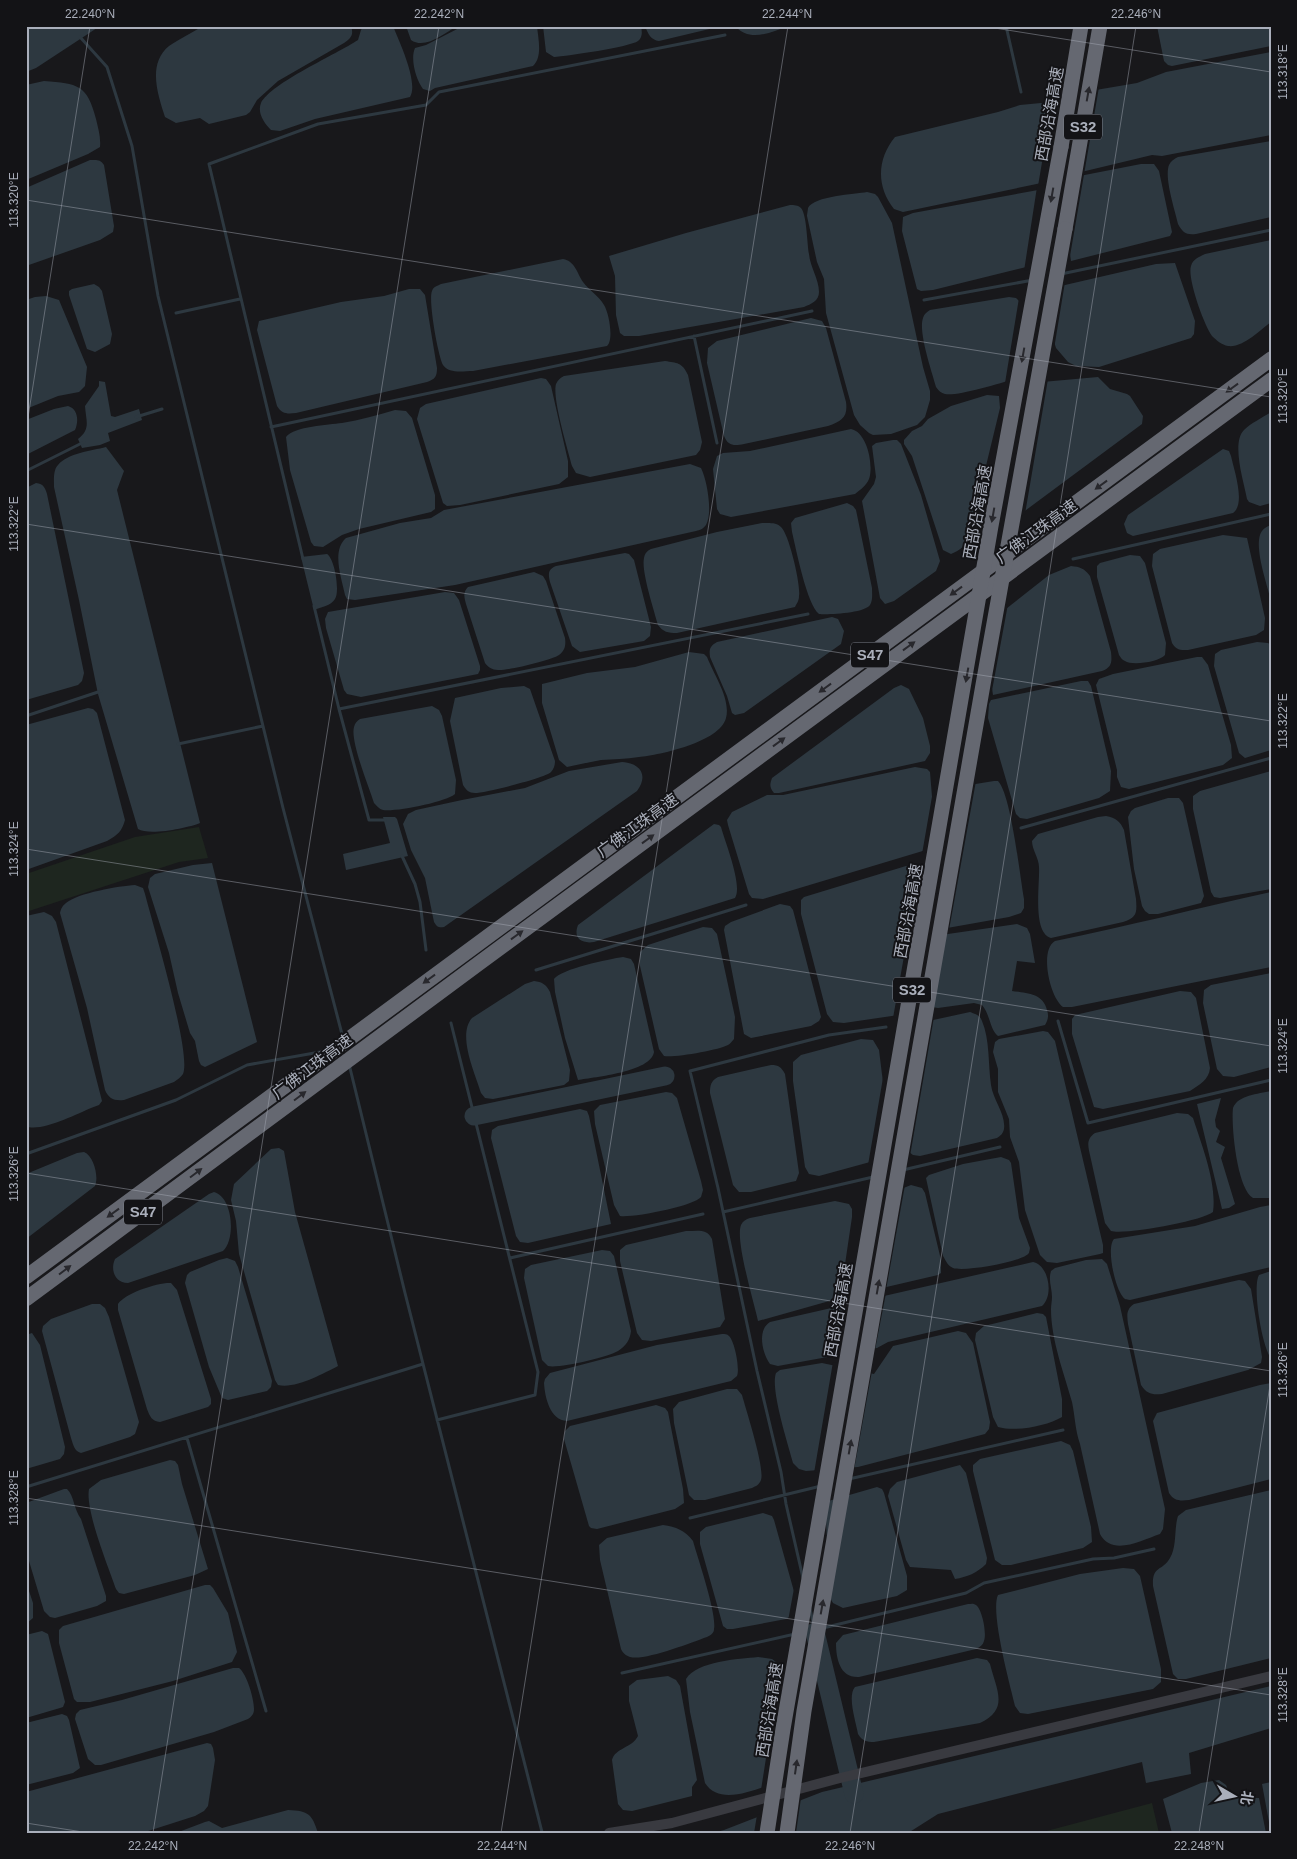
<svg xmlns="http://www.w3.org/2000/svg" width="1297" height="1859" viewBox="0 0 1297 1859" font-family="Helvetica,'Noto Sans SC',sans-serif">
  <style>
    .green { fill: #1e261f }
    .water { fill: #2d3840 }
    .pier { fill: #18181b }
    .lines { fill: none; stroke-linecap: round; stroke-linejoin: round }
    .stream { stroke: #2d3840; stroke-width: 3 }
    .river { stroke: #2d3840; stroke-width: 19 }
    .minor { stroke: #393a40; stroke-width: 10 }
    .highway { stroke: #656871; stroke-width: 15 }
    .highway-bridge { stroke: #656871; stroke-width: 15 }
    .oneway { fill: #28282d }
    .ticks { fill: none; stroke: #aaafbb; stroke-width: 1; stroke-opacity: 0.45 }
    .labels { text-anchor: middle; stroke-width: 4; stroke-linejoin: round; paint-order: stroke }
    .shield { fill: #131316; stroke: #7d808a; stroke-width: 1 }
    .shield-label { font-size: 15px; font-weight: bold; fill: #aaafbb }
    .street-label { font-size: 16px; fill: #aaafbb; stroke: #131316 }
    .neatline { fill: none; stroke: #aaafbb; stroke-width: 2 }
    .ticks-label { font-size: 12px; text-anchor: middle; fill: #aaafbb }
  </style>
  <rect width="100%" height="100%" fill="#18181b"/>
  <path class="green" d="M199,827L208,858L179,862L26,912V874L135,837Z
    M1152,1803L1159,1833H1039Z"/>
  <path class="water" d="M26,26H100L36,68L26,72Z
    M203,26H351C354,35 351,38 344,43L278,81L257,100L250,112L246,115L209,124L200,118L176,123L165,117C158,95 147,64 169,46C179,39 192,33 203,26Z
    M364,26H393C399,41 419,83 410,97L315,119L280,131L271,130C264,123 257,113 261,103C271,83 337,54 358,40L361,30Z
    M406,26H457C445,33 425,50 411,40Z
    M463,26H537C538,38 543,57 533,66L435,88L430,91L423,89C416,80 410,59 415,48L426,45Z
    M543,26H641C642,31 643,37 638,41C630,47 567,56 554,57L546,52Z
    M645,26H722L659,41C651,40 648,34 645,26Z
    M735,26H789C771,32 750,43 735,26Z
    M1157,26H1271V46L1172,66L1168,65L1164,61Z
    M1271,52V135L1162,156L1152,155L1073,174L1084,92L1137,83L1166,72Z
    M44,81C78,84 87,84 96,119C98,128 101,137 100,147L88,154L26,180V85Z
    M1041,103L1049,104L1056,110L1051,181L903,212L894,209C876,186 877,159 895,137L998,112L1020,105Z
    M1271,141V217L1196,234C1186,235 1183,233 1178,224C1175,210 1164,178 1169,165C1171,161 1174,159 1178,157Z
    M90,160C97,160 100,159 104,165L114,226L113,232L100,240L26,266V188Z
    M1141,164H1154L1159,171L1172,232L1170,236L1071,261L1059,180Z
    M1049,188L1055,260L933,290L921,291L917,289L902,231L903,217L913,213Z
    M867,192L875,194L878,197L892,223L923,367L930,391V400L925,417L917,425L891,434L873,435L869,433L860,425L854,415L826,313L824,279L817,262L807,216C807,215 808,209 808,208C814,196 855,194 867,192Z
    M790,205C794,205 798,205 801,208C807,215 807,244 809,254C810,267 819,279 819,292C819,301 811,304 804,307L639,336H624L620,333L616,315L615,276L609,256L686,233Z
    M1271,240V322C1260,330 1243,348 1228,346C1222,345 1216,340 1212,336C1204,325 1187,278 1191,266C1193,259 1199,257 1205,254Z
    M563,259C575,261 577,273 583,282C589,290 599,296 604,305C609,313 614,340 607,346L473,371C463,371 449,374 443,365C438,356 428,300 432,291C433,287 437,286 441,284Z
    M1175,263L1195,321L1194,334L1191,338L1099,367L1076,366L1068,362L1056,348L1039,291L1156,264Z
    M94,284L99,287L102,291L112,334L110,344L95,352L87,349L69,295V291L72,289Z
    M409,289H420L425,295L437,368C437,377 435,379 427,382L296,413C287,414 282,414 277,406L257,330L259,321L341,302L384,296Z
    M46,296L59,300L87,367L85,386L79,392L58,396L26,409V300L35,297Z
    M1009,297L1016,298L1020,302L1032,374C1016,378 959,397 945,394C941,393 939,391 936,387C932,372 918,332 923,318C924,314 927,312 930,310Z
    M811,318L822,321L826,328L846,402C848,417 842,421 828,426L744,444C734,446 728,446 724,436L707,363L708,348L717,341Z
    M665,361C677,363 682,362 688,375L702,442L700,450L696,455L590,477L576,473L572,466C568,450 552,398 556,384C558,380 560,378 564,376Z
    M1098,377L1110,389L1127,394L1130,396L1143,416L1142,424L1018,516L1042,382Z
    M541,378L546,379L551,386L568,461V477L559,484L460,505L447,506L443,503L417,419L420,408L426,404Z
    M99,381L105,382L111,416L115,417L139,409L142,420L108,433L110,441L100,445L82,448L78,439C91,429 86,421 85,406L99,386Z
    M987,395L999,396L1000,408L969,536C966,546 960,550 951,554L943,550L912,456L904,444V440L912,431L922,426L928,419L951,406Z
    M68,406C78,409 79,421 75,430L26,455V420L54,409Z
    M395,410L406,411L412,418L435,495V509L431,512L359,529L342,535L323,547L314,546L311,542L290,470L286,437C295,426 328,425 342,423C360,420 378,415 395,410Z
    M1271,412V503L1260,506L1249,502L1247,499C1244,482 1231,443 1244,430C1251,423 1262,418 1271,412Z
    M851,429C867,432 874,465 869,479C866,486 861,489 855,494L731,517L720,514L717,509L713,469L717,456L723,453L750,451Z
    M893,440H897L901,444L921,495L940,561L936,571L894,601L885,604L880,598L862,501L874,484L876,477L872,446L876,443Z
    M106,447L124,471L117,490L200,823C188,828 149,836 138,829L98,694L79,600L54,487C54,480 53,470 58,465C68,453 91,451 106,447Z
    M1223,449L1229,451L1231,456C1234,470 1246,504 1233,513L1133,536L1127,533L1124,524L1128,515Z
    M690,464L701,468C707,480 713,513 706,525C703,529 700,530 696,531L455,585L355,600L347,599L345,595C342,579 331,551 346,538L400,523L431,518L444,510Z
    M36,483C44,484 45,488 47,494L84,673L82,681L78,685L26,700V488Z
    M847,503L853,506L856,510L872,588C872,594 873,600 870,605C865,613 828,615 819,614C807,605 796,549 792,532L791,523L795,518Z
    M762,523C768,523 777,522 781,527C789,534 801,585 799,596C799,601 797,603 795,607L677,633C668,633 663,632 658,625C654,610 641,571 644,558C645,553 647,551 651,549L717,532Z
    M1271,525V601C1267,584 1255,551 1260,535C1262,529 1266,527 1271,525Z
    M1223,535L1247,538L1265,618L1264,630L1256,635L1188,650C1180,650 1176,650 1172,643L1152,566L1153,554L1160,549Z
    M625,553L629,554L634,560L651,627L650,636L644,641L580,652L572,646L550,582C548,574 548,569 556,566Z
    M327,554C335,559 340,592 335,599C331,606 321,607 314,610L301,557Z
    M1130,555L1140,556L1145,563L1166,643L1165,655C1159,662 1132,666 1125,661C1122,660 1121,658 1119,655L1097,577V566L1100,563Z
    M1071,566C1080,567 1084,568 1090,576L1111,652C1112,662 1112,667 1102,671L993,695L983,627L1049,575Z
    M534,572L543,576L546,581L565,638C566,645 565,651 559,655C552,660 507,671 498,670C492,670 488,667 485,663L466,604C464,597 463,592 468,587Z
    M445,592L454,593L459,600L480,666V670L478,674L361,697L347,694L344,690L326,628L325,619L328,612Z
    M832,617L838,619L844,631L841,644L744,713L735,715L732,713L727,696L710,657C709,649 710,646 717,642Z
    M1257,642L1268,643L1271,645V750L1245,758L1239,753L1214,666L1215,654L1221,650Z
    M689,652L704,654L707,657C714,675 731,699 726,718C720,742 660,755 639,757C626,759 613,759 601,760C589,762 578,765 567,767L559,760L542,703V684L587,673L635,667Z
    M1197,657H1202L1208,665L1231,745L1232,758L1223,765L1129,789L1121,787L1117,777V770L1096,685L1099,679L1113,674Z
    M1081,681H1088L1091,686L1111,771L1110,791L1099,798L1027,819L1020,818L1016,814L988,718L989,704L991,700Z
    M901,685L909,689L923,718L930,746V753L925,761L779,793H774C769,787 770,784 772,778L894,688Z
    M524,686L530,689L555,761C555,765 554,769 551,772C545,778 485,793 475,793C469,793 466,790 463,785L450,721L455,698L501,688Z
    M432,706L439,710L442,716L456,780L455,794C446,802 396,812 383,810C379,809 377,806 374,803C369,787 350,741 354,727C355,723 357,721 360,719Z
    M88,708L93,709L97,713L125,820C122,831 118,835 107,841L26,870V725Z
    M622,762C640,763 649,775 637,791L444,927C439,928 437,927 434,922L425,878L411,850L403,824L408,814L416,810L462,800L525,788L569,771Z
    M915,767L927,769L930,772L935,834L926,850L763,899L752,898L749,894L728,825L727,820L732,812L767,795H783Z
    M1271,771V889L1220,898L1214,897L1211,892L1193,809V796L1200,791Z
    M994,781H998C1011,794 1020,877 1024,899V908L1021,913L1009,917L936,930L951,788Z
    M1168,798H1179L1183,803L1204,896L1201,903L1158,914H1149L1145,911L1142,906L1134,869L1128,817L1131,811L1135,808Z
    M1106,816C1116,818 1120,821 1124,830L1136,899C1137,913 1137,917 1123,922L1051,938C1032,933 1040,883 1039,867C1039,858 1032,850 1032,841L1038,834L1098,817Z
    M383,817H395L397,819L408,856L346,870L343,854L390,843Z
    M714,824L719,825L721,827C725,842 743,886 735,898L594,942C581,944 573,938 578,925Z
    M212,863L257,1042L205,1067L201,1065L199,1061L195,1041L190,1033L178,993L169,953L148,887L150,878L155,874L193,865Z
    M906,866H911L917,873L919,1012L844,1023L833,1022L827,1014L801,914V900L804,897Z
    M135,885L143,888L145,894C152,922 192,1054 183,1074C181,1077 177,1080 174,1082L124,1100C114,1101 109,1099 105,1090L87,1008L60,913C61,909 62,906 66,903C78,893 119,886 135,885Z
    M1271,892V967L1072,1007H1063C1050,998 1039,950 1055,941C1128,926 1199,908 1271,892Z
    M780,904L790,906L793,910L821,1017L819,1021L811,1026L751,1038L744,1034L724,930L725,926L731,922Z
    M44,912L52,916L56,922L102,1101L99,1105L91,1108C77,1114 39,1133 26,1126V916Z
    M1017,924L1027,928L1030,934L1035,963L1017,961L1012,991C1026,993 1043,993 1047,1010C1049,1016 1048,1020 1045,1025L998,1036C990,1030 990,1014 982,1005L974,1003L938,1008L932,1007L941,935Z
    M703,927L712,928L717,934L735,1017L734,1039C732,1041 730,1044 728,1045C719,1050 674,1058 664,1056L659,1049L640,966V952L648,945Z
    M623,957L631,959L634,964L654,1052C651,1072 595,1077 578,1080L565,1038L555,992L554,979C561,969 609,959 623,957Z
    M1271,973V1067L1234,1077L1223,1076L1217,1069L1203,1003L1204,990L1211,985Z
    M534,981C542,982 546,984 550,992L570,1070L569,1081L564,1085L493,1099L485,1098L481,1093C475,1073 457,1035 472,1018L525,984Z
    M1180,991L1191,992L1196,998L1210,1068C1209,1080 1199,1085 1190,1091L1103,1109L1094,1107L1072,1034V1019L1075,1015Z
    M970,1012C975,1014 980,1015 982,1021C990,1040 988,1064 991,1085C993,1100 1006,1114 1004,1129C1003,1134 1000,1136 997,1138L920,1156L913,1155L909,1152L901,1027Z
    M1043,1031L1048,1032L1055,1041L1103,1245V1253L1100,1254L1057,1263L1047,1262L1040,1255L1025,1210L1019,1162L1010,1137L1009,1119L998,1092V1069L993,1052L995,1042L999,1039Z
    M861,1039L873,1040L879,1050L892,1156L819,1176L809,1174L805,1167L793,1081V1062L801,1055Z
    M771,1065C779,1065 781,1067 785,1074L799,1173L796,1181L791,1182L751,1192H739L733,1185L710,1093C710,1085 711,1081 718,1077Z
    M1271,1091V1198H1253C1237,1189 1231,1126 1233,1108C1238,1095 1258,1094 1271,1091Z
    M666,1092L672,1093L677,1098L701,1181L703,1190L701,1197C694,1206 633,1218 620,1216L614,1205L595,1124L594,1111L600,1105Z
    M1221,1098L1215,1120L1216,1127L1220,1131L1216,1142L1225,1147L1221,1158L1235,1204L1229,1208L1222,1209L1197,1104Z
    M580,1109L587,1111L589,1116L611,1224L528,1243L520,1242L516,1236L491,1138L492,1130L498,1126Z
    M1177,1113L1188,1114L1193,1118C1202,1146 1217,1183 1213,1212C1202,1221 1125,1235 1111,1231L1105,1223L1090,1155C1088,1146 1086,1139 1095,1133Z
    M279,1148L284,1151L295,1212L338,1366C322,1374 296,1389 278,1385L275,1380L239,1254L236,1221L231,1200L234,1184L271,1149Z
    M84,1152C94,1156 99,1177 95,1186L26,1239V1174L77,1153Z
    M1001,1157L1009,1160L1011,1163L1019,1218L1030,1248L1029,1253C1023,1262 964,1272 953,1268C948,1266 946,1261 943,1256L926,1178L929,1175L963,1164Z
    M911,1185L922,1188L925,1193L941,1260V1273L938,1275L865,1292L901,1189Z
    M214,1192C233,1197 236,1239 223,1251L128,1283C115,1283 110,1270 115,1259L209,1194Z
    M835,1201L849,1204L852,1209V1217L840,1298L758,1321C754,1302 735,1240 741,1225C743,1221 746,1219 750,1218Z
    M1271,1205V1267L1130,1300C1126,1299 1125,1300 1123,1297C1115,1288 1106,1248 1114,1239L1195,1226L1260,1207Z
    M686,1231C697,1231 707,1228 712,1239L725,1319L720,1327L651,1341L642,1340L637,1333L620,1261V1250L626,1245Z
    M602,1250L610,1251L614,1256L631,1331C630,1340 626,1346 618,1351C608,1357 558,1369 548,1366L542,1360L524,1278L525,1269L531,1265Z
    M227,1258L235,1261L238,1267L272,1381L271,1387L267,1391L228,1400L222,1398L209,1367L185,1283L187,1275L190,1272L219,1260Z
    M1102,1259L1107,1264L1120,1306L1165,1509L1163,1529L1160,1534C1142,1540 1112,1557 1100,1534L1080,1444C1075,1430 1075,1416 1072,1402C1064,1373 1051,1340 1051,1309C1051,1305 1052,1301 1052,1297C1052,1288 1048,1280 1051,1271L1055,1268L1086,1260Z
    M1033,1262C1049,1265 1054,1296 1042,1306L888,1342L877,1348L778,1366L770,1364C762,1353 757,1330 770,1322Z
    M1271,1271V1358C1262,1347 1252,1287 1259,1275Z
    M1239,1280L1245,1281L1251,1289L1262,1357L1261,1363L1248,1370L1162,1394C1152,1395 1147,1394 1141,1385L1128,1324C1127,1316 1126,1309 1134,1304Z
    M171,1283L177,1290L211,1399V1404L208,1407L160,1422C152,1421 150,1417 147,1409L118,1310V1304C125,1293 159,1282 171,1283Z
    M92,1304H100L105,1308L109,1317L139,1422L135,1434L130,1437L81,1453C74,1451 73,1444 71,1438L42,1331L43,1326L51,1319Z
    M1037,1313L1043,1314L1046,1317L1062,1399V1417C1047,1426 1016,1432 998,1427L993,1417L975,1340L976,1333L984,1326Z
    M958,1331L966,1333L973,1343L990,1422L989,1429L985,1434L858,1467L806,1471L799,1469L793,1463C788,1444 770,1389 776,1373L780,1370L822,1363L874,1374L893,1346Z
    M32,1333L40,1345L65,1447L64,1454L60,1459L26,1469V1335Z
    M722,1334C725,1334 727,1334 729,1336C735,1342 740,1369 737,1376L731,1381L567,1421C550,1420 545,1398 544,1383L545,1379L550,1373L657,1345Z
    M1271,1383V1479L1189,1500C1180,1501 1174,1501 1169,1493L1153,1421L1157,1413L1260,1385Z
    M727,1389H737L742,1395C746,1410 765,1468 761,1480C759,1485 756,1486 752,1488L705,1500H694L689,1495L674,1423L673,1409L679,1402Z
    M656,1405L665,1408L668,1412L683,1489L684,1503L675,1509L597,1529L591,1528L589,1526L564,1439L565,1431L570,1426Z
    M1061,1441L1070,1445L1073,1451L1091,1527L1092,1542L1083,1548L1011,1565H1002L995,1560L973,1471V1465L980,1459Z
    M170,1460L175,1461L178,1465L182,1484L208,1569L195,1575L124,1594L119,1593L116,1589C108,1566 85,1510 89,1489L101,1480Z
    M960,1465L966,1473L987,1558L986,1564C977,1573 967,1577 955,1579L951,1570L910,1567L906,1560L888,1496L890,1489L897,1482Z
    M877,1487L882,1489L884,1493L907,1576V1590L897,1596L843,1608L833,1603L830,1598L825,1502Z
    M64,1489H67C74,1495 74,1510 81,1519L106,1596V1601L97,1606L55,1618L50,1617L44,1611L26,1551V1503Z
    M1271,1490V1658L1186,1679H1178L1173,1674L1153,1586C1152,1565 1162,1572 1170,1558C1177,1547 1174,1528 1178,1516L1186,1510Z
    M763,1513L772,1516L774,1520L795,1595L793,1615L786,1619L733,1629H727L723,1626L700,1544V1532L706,1527Z
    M663,1525C676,1527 685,1530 693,1541C698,1559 717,1614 714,1629C714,1633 711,1635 707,1637C690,1643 645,1661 630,1657C625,1655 623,1653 621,1649L600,1560L599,1545L607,1538Z
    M1123,1568L1134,1569L1140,1576L1161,1669V1682L1153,1689L1028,1714L1020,1713L1015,1706C1010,1685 990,1612 998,1595L1080,1574Z
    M26,1582L33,1603V1618L26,1624Z
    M205,1585H210L213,1588L228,1613L237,1652L232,1662L173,1681L90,1702H77L74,1699L59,1643V1630L63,1626Z
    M968,1604C971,1604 973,1603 976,1605C982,1609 987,1633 984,1641C983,1645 980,1647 976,1649L859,1677C840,1678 836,1659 836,1643L843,1635Z
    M42,1631L48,1634L65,1702L63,1707L60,1708L26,1718V1635Z
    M758,1657L772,1659L781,1666L770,1785C750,1791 719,1805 705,1783L690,1712L686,1679C697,1661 739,1659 758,1657Z
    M977,1658L987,1660L990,1664C996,1689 1010,1709 980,1723L874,1742C867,1742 862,1741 858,1734C856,1722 847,1696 855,1687Z
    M233,1668H239C247,1674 254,1699 254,1709C254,1714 252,1716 248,1719L214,1732L101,1765H95L88,1759L75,1719L76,1714L80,1710L122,1700Z
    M668,1676L676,1680L680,1686L697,1780L692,1787V1796L632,1811L623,1810L618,1804L612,1760C615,1748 632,1748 638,1736L629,1701V1686L637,1680Z
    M1271,1686V1728L1189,1753L1191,1774L1146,1783L1142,1762L938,1814L908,1833H713L724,1830L822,1792Z
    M62,1714L67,1716L69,1720L80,1768L73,1773L26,1785V1723Z
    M207,1743L211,1744L213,1748L215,1760L208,1806L204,1811L195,1816L142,1833H26V1792Z
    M1219,1780L1226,1785L1231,1797L1259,1798L1266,1833H1172L1163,1799L1201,1783Z
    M1271,1782V1833L1262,1784Z
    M288,1810C309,1811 312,1814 318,1833H176L205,1822L209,1821L222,1828Z"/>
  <path class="pier" d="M1099,87L1069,262L1057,179L1058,177L1071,175L1083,89Z
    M1052,103L1059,110L1053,181L1052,183L1038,186Z
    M1049,185L1052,187L1057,261L1024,271L1037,187Z
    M1065,282L1054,349L1036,292L1038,289Z
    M1019,298L1022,301L1025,309L1035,374L1033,376L1005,383Z
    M1048,379L1025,514L1019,518L1041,380Z
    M1008,604L991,696L980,627Z
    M976,781L949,930L936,932L933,929L949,787Z
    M934,785L937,833L927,852L922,854Z
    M919,872L922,1012L920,1014L893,1018Z
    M934,1017L910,1156L906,1152L899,1027L900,1025Z
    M884,1072L894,1156L868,1165Z
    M905,1185L886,1290L865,1294L879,1213L899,1187Z
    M886,1293L875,1350L834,1358L844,1303Z
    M833,1362L872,1371L854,1470L814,1473Z
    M795,1583L799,1602L795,1616L788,1621Z
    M781,1662L787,1673L770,1787L761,1790Z
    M801,1798L796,1833H754L757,1815Z"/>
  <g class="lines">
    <path class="stream" d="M1006,26L1021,92
      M80,37L107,67L132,146L158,296L283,808L343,1038
      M1061,274L1271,230
      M924,300L1033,280
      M176,313L240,299
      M694,336L717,443
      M136,417L162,409
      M271,427L812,311
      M26,471L84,442
      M303,559L209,164L318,124L426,105L439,92L725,35
      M1073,559L1271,514
      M314,606L339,709L369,820H385
      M339,709L808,614
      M26,716L101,691
      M178,744L263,726
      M1021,828L1271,758
      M402,856L415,884L420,902L426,950
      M536,970L746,905
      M1058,1021L1088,1123L1271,1080
      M349,1064L405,1293L542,1832
      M26,1154L176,1100L247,1065L320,1052
      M903,1170L1000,1147
      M723,1212L873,1177
      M510,1258L703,1214
      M437,1420L535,1395L538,1372L451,1023
      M187,1438L266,1711
      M849,1479L1063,1430
      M26,1487L423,1364
      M690,1518L821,1486
      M803,1578L786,1504L781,1472L757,1371L718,1188L690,1071L829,1035L886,1027
      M810,1609L813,1622
      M823,1628L966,1593L984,1583L1093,1559L1114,1558L1154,1549
      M622,1673L795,1634"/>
    <path class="river" d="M474,1116L665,1076
      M815,1632L854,1794"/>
    <path class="minor" d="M609,1833L672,1823L840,1778L1271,1676"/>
    <path class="highway" d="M1061,147L1081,26
      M1065,229L1100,26
      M26,1277L1271,359
      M26,1299L478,964L1271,380"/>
    <path class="highway-bridge" d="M767,1833L783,1729L991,526L1061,147
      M787,1833L804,1711L984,679L1065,229"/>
  </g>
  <defs><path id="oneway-solid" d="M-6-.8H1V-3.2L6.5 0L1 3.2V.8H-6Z" transform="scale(1.25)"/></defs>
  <g class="oneway">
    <use href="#oneway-solid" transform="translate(1088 94) rotate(-80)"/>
    <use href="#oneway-solid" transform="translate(1052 195) rotate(100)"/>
    <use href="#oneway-solid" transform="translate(1023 355) rotate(100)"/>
    <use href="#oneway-solid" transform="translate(1232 388) rotate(144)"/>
    <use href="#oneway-solid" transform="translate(1101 485) rotate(144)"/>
    <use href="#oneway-solid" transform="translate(993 515) rotate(100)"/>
    <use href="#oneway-solid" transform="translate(956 591) rotate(144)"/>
    <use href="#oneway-solid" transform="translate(909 646) rotate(-36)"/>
    <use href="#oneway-solid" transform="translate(967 675) rotate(100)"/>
    <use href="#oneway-solid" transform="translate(825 688) rotate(144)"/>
    <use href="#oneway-solid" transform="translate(779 742) rotate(-36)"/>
    <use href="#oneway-solid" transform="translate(648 839) rotate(-36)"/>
    <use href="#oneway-solid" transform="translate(517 935) rotate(-36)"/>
    <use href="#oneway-solid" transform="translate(429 979) rotate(144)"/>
    <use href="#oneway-solid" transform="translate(300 1096) rotate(-37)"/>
    <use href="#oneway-solid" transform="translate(196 1173) rotate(-37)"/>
    <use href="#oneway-solid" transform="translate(113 1213) rotate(144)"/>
    <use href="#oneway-solid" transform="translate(65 1270) rotate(-37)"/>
    <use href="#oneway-solid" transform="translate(878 1287) rotate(-80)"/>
    <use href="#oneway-solid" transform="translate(850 1447) rotate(-80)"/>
    <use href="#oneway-solid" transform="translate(822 1607) rotate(-80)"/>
    <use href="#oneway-solid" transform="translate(796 1767) rotate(-82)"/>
  </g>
  <path class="ticks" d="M982,26L1271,72M26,200L1271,397M26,430L90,26M26,524L1271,721M26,849L1271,1046M26,1173L1271,1371M26,1498L1271,1695M26,1823L89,1833M153,1833L439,26M501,1833L788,26M850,1833L1136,26M1199,1833L1271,1379"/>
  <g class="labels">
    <g class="shield">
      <rect x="1064" y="114.5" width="38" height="25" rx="4"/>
      <rect x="851" y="642.5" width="38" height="25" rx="4"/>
      <rect x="893" y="977.5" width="38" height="25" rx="4"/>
      <rect x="124" y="1199.5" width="38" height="25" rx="4"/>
    </g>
    <g class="shield-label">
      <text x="1083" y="132">S32</text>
      <text x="870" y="660">S47</text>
      <text x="912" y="995">S32</text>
      <text x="143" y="1217">S47</text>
    </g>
    <g class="street-label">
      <text transform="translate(1049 114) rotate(-80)" y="6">西部沿海高速</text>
      <text transform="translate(977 512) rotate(-80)" y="6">西部沿海高速</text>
      <text transform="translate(1036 531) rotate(-36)" y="6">广佛江珠高速</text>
      <text transform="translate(637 825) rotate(-36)" y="6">广佛江珠高速</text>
      <text transform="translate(908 911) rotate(-80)" y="6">西部沿海高速</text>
      <text transform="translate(312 1066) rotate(-37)" y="6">广佛江珠高速</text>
      <text transform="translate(838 1310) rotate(-80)" y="6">西部沿海高速</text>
      <text transform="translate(769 1710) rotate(-81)" y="6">西部沿海高速</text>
    </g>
  </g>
  <rect width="1297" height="1859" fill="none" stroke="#131316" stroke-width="55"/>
  <g transform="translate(1234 1796) rotate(99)" stroke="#131316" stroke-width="4" paint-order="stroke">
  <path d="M0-4L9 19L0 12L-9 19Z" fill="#aaafbb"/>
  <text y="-8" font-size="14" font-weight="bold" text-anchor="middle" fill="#aaafbb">北</text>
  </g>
  <rect x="28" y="28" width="1242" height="1804" class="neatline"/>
  <g class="ticks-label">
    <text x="90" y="18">22.240°N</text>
    <text x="439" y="18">22.242°N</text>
    <text x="787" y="18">22.244°N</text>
    <text x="1136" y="18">22.246°N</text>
    <text transform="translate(1283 72) rotate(-90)" y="4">113.318°E</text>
    <text transform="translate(14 200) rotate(-90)" y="4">113.320°E</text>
    <text transform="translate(1283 396) rotate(-90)" y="4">113.320°E</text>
    <text transform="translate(14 524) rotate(-90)" y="4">113.322°E</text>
    <text transform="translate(1283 721) rotate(-90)" y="4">113.322°E</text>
    <text transform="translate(14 849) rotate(-90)" y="4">113.324°E</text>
    <text transform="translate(1283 1046) rotate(-90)" y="4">113.324°E</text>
    <text transform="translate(14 1174) rotate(-90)" y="4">113.326°E</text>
    <text transform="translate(1283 1370) rotate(-90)" y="4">113.326°E</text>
    <text transform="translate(14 1498) rotate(-90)" y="4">113.328°E</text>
    <text transform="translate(1283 1695) rotate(-90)" y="4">113.328°E</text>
    <text x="153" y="1850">22.242°N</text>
    <text x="502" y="1850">22.244°N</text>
    <text x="850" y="1850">22.246°N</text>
    <text x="1199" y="1850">22.248°N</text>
  </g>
</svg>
